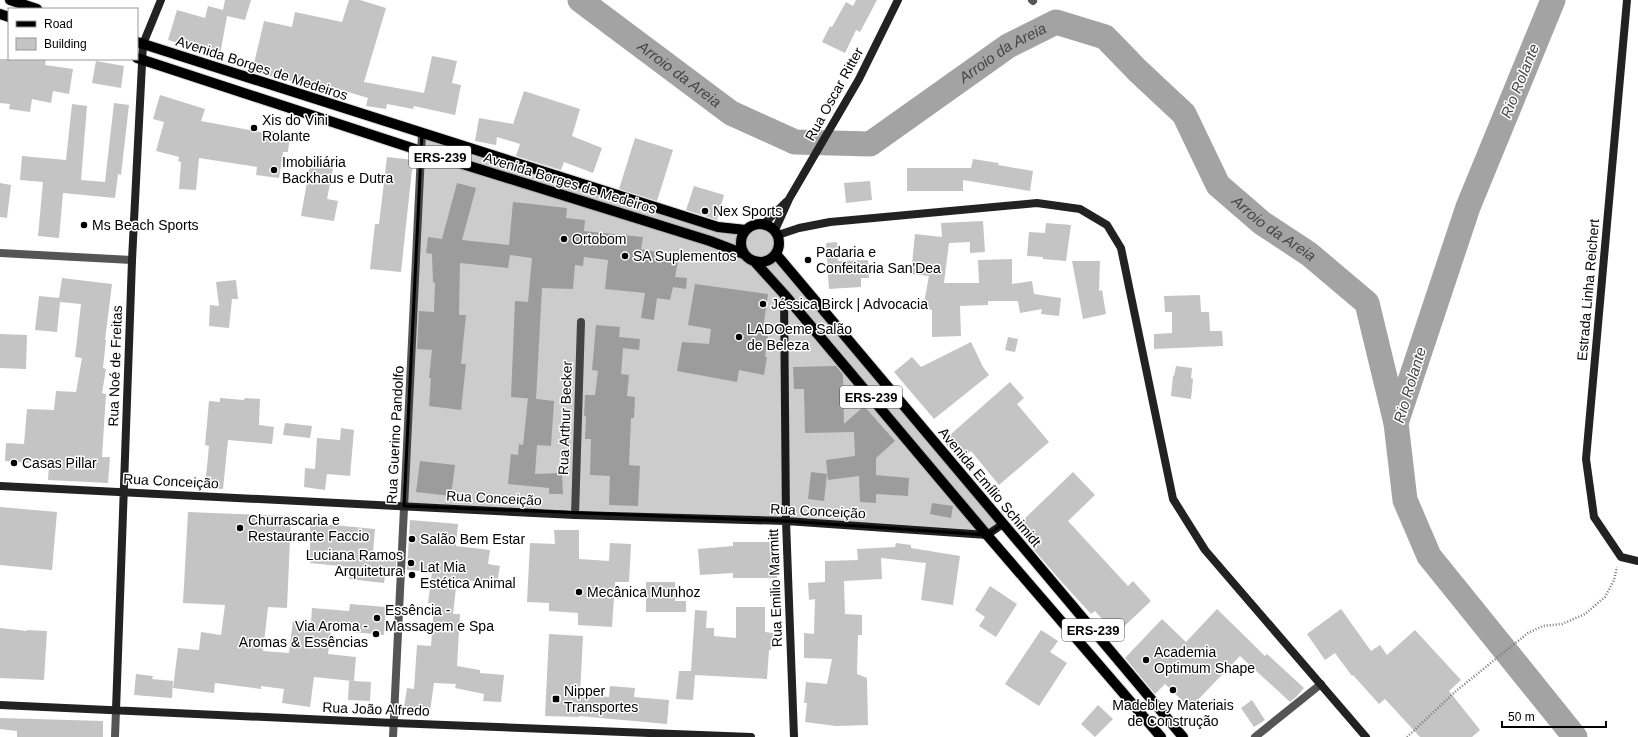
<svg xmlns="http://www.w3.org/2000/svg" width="1638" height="737" viewBox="0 0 1638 737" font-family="Arial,sans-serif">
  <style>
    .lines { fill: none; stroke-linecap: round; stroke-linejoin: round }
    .river { stroke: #a3a3a3; stroke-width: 25 }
    .building { fill: #c4c4c4 }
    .primary-casing { stroke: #dbdbdb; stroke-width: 12 }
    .path { stroke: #777; stroke-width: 2.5; stroke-dasharray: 1 2; stroke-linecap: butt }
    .street { stroke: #555; stroke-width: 8 }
    .secondary { stroke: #222; stroke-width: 8 }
    .primary { stroke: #000; stroke-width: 10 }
    .marked { fill: #000; fill-opacity: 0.2; stroke: #000; stroke-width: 3; stroke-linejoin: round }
    .poi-dot { fill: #000; stroke: #fff; stroke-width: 1.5 }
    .labels { text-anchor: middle; stroke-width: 3; stroke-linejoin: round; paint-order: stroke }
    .shield { fill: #fff; stroke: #4c4c4c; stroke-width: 1 }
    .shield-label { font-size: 13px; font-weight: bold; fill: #000 }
    .street-label { font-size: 14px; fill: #000; stroke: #fff }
    .poi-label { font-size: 14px; fill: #000; stroke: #fff; text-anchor: start }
    .water-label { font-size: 15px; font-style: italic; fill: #444; stroke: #fff }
  </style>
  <rect width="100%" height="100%" fill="#fff"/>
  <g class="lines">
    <g class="river">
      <path id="s1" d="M580,0L731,113L795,142L870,144L1008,46L1056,22L1105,37L1138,71L1184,114L1218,185L1262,223L1309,254L1367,303L1396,423"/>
      <path d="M1553,0L1468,207L1396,423L1405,500L1429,556L1575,737"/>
    </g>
  </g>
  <path class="building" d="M225,0H251L245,20L227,16L220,55L202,51V50L168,40L177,10L205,18L208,6L223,10Z
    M349,0H360L386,8L364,82L424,93L432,56L457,61L452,83L461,85L455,115L414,106L413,109L387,104L386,109L366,106L368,98L322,84V88L252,72L264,21L292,27L295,12L342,22Z
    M856,0H877L860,32L856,30L845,53L822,42L830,26L832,27L846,2L853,6Z
    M0,59H46L45,65L73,69L69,94L53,91L51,103L32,99L30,112L9,109L10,104L0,103Z
    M96,61L124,66L121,88L92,83Z
    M524,91L580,109L572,136L602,148L593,173L564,162L561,170L516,156L520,144L497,137L496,145L475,141L479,118L513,124Z
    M160,95L205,109L201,121L265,133L266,130L290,134L288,152H283L279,178L256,175L257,167L199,158L196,190L179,189L181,162L178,161L179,157L156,151L164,122L153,119Z
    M114,103L129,105L121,175L118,174L115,198L63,193L59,238L38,236L43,182L20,180L22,156L66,160L72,104L87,106L81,180L105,182Z
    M635,138L673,150L657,201L619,189Z
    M387,157L413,160L401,272L370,269L375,224H379Z
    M311,159L334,163L327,199L338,201L334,221L301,216Z
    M973,159L999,163L998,165L1033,171L1030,191L963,180V191H907V168H971Z
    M870,181L872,200L846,203L844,183Z
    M0,183L11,185L7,218L0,217Z
    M457,183L476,188L462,240L509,245L513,202L567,208L566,218L585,220L584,231L643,237L641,249L679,256L675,277L687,278L686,289L673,287L670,300L657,298L654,320L641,318L645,293L605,289L608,260L584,257L583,266L575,265L573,289L542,288L536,399L511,397L515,301L528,302L532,258L510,255L508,268L460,263L459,315H466L461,364H466L461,410L429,406L431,378H429L432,350L417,349L419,311L434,312L435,282L433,283L432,254L426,253L428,237L442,239Z
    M694,186L724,195L717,220L686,210Z
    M983,221L985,252L970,253V242L949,243L944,283H979L978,260L1012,259V284L1032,281L1034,294L1061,298L1059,316L1041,314L1042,309L1020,313L1018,301H988V305L960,306L961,336L932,337V310L923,308L929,276L911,274L915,234L942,237L941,223Z
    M1046,223L1071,225L1066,261L1043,259V257L1027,256L1029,232L1045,233Z
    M837,242L838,261L868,260L869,278H861V287L829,289L826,243Z
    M1072,261H1100L1099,291L1102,290L1106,314L1083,319Z
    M62,278L112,284L105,340H106L103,368L106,369L102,393L106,394L102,457H110L108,483L48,480L49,464L5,461L6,443L24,444L27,409L54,410L56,391L76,392L82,358L75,357L81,304L60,302L57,332L35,330L39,296L59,298Z
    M236,280L238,299H232L229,328L209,326L210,305L219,306L216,282Z
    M695,284L768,294L763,329L765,330L764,335L768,336L765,357H767L764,375L739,370L737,382L677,371L682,342L709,344L711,329L688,325Z
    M1200,295L1201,312H1209L1210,331H1222L1223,346L1154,349V334L1172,333V312H1165L1164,296Z
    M596,325L620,327L619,337L640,339L639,350L623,348L621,374L629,375L627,396L635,397L634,418H631L629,465L640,466L638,506L609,505L610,476L590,475L591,439H585L586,416H584L585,395H595L598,371L592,370Z
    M0,334L27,335L26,369L0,368Z
    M1008,337L1018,339L1015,352L1005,350Z
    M971,342L983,367L989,375L934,419L894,372L912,357L921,367Z
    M836,366L843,375L844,424L864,406L895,441L876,458V475L909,478L908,496L876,494V503L860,502L859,476L828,480L826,460L855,456L854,432L805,433L804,389H794L793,367Z
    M1176,366L1192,368L1191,378L1193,379L1191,399L1171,396L1173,376H1174Z
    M1010,382L1024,398L1017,404L1049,442L999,485L971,451L960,461L943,441Z
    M220,398L244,400L245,398L260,399L259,425L274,427L272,444L228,440L223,489L205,487L209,446L205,445L209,401L220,402Z
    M528,398L554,401L551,446L537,445L535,474L562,473L563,494H549V488L508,484L511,454L518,455L519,444L523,445Z
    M285,423L312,426L310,438L283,435Z
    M341,428L354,430L350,476L327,474L325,490L304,487L305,468L315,469L317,438L340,440Z
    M420,461L455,465L451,496L416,492Z
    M811,472L827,474L824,501L808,499Z
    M1073,472L1095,495L1068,521L1128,586L1133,581L1151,601L1116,634L1095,611L1091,614L1059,579L1029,544L1032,541L1018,525Z
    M932,503L953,506L951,518L930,514Z
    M0,507L57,512L52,570L0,565Z
    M188,512L291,516L287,608L268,607L263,651L289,653L293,621L311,623L312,608L349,611L350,604L386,607L384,635L331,630L328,654L356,657L354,681L371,682L370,701L348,700L349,681H352L314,677L310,707L282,703L284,689L261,686V689L215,683L214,693L173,688L178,648L199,650L201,632L221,635L225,605L183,603Z
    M310,519L323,520V524L375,529L373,553L396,556V569L386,568L384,583L349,579L350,567L310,563Z
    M410,520L458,524L456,546L490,550L488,564L500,566L497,584L457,579L453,614H460L457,666L480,670V673L504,675L501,702L483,701L484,694L455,688L456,684L434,683L430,711L404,707L407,688L414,689L417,645L431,646L434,604L428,603L432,572L407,570Z
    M554,530H579V559L609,561L610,543L631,544L629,582H615L612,627L578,625V613L549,611V603L527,602L530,543L555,544Z
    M733,542H776L777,578H733V573L700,575L698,549L733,546Z
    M896,543L911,545V548L960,556L953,605L921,600L926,563L881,558L882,579L844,581L845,614L862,615V635H858L857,674L867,678L868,725L836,726L805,722L807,703H804L806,682L827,684L832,659L804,658V633L814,634L815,599L809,600L808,583L825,582V561L858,560L857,549L895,547Z
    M646,582H675V601H686V612H646Z
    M990,586L1017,604L996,637L979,626L985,617L975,610Z
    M736,607H765V632L773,633L771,650H769L767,679L695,675L693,700L676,699L679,671H691L695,610L707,611L706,628H714V636L736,638Z
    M1217,609L1265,656L1267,654L1304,688L1296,697L1290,702L1240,656L1190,708L1165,684L1155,694L1125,658L1162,619L1186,642Z
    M1341,609L1371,651L1380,645L1387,655L1415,630L1461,680L1449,691L1480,730L1472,737H1420L1385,699L1379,704L1353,675L1352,676L1335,653L1325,660L1307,634Z
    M0,628L27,631V630L47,631L44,680L0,678Z
    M1041,630L1058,641L1050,652L1067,663L1039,706L1005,684Z
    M549,634L583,636L580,694L609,697L610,686L635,688L634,697L669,700L667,724L579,716V717L545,716Z
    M136,674L153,676L152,679L173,681L172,698L134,695Z
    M1252,700L1265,720L1254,727L1241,708Z
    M1098,705L1113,719L1095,737L1081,724Z
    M0,718L103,721V737H17V731L0,729Z"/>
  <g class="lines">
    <defs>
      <path id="primary" d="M10,0L37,9
        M0,14L9,17
        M137,42L718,227L746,230
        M137,58L421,151L710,241L744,254
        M741 243a19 19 0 1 1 38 0a19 19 0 1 1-38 0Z
        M776,254L1183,737
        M754,261L784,294L987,535L1161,737"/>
    </defs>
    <use href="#primary" class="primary-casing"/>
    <path class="path" d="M1407,737L1456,691L1528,633L1543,626L1562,624L1585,614L1605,597L1614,580L1617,567"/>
    <path class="street" d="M1032,0L1033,1
      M0,253L132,260
      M575,515L581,322
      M115,737L116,710
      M393,737L422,133
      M1255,737L1321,684"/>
    <path class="secondary" d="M1627,0L1586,459L1594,517L1621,557L1638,561
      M764,224L786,202
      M775,230L789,199L859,79L898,0
      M778,235L799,228L830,222L1037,203L1080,209L1107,225L1121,248L1173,499L1205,550L1366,737
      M784,294L786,521L794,737
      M0,486L575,515L786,521L987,535L1003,524
      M0,705L394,723L751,737
      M116,710L132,260L143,44L161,0"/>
    <use href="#primary" class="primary"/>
  </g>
  <path class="marked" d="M422,133L718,227L746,230L757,224L770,226L778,235L776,254L1003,524L987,535L786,521L404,506Z"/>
  <g class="poi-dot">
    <circle cx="254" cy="128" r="4"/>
    <circle cx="274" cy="170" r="4"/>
    <circle cx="705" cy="211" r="4"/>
    <circle cx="84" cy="225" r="4"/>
    <circle cx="564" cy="239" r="4"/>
    <circle cx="625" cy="256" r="4"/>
    <circle cx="808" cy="260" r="4"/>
    <circle cx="763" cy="304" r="4"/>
    <circle cx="739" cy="337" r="4"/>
    <circle cx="14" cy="463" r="4"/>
    <circle cx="240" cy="528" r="4"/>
    <circle cx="412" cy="539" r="4"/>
    <circle cx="411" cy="563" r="4"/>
    <circle cx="412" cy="575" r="4"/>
    <circle cx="579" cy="592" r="4"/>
    <circle cx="377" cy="618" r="4"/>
    <circle cx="376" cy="634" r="4"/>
    <circle cx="1146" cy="660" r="4"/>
    <circle cx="1173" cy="690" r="4"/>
    <rect x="552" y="695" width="8" height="8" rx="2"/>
  </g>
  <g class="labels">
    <g class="shield">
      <rect x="409" y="146" width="62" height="22" rx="3"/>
      <rect x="840" y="386" width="62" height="22" rx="3"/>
      <rect x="1062" y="619" width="62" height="22" rx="3"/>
    </g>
    <g class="shield-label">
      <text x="440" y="162">ERS-239</text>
      <text x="871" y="402">ERS-239</text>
      <text x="1093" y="635">ERS-239</text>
    </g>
    <g class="street-label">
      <text transform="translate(262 68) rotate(18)" y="5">Avenida Borges de Medeiros</text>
      <text transform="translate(834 94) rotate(-61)" y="5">Rua Oscar Ritter</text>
      <text transform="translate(570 183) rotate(17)" y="5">Avenida Borges de Medeiros</text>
      <text transform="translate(1588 290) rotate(-85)" y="5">Estrada Linha Reichert</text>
      <text transform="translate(115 366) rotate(-88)" y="5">Rua Noé de Freitas</text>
      <text transform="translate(565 418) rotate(-88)" y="5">Rua Arthur Becker</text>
      <text transform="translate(395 435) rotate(-87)" y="5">Rua Guerino Pandolfo</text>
      <text transform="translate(171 481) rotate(3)" y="5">Rua Conceição</text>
      <text transform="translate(990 487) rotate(50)" y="5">Avenida Emílio Schimidt</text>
      <text transform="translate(494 498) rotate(3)" y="5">Rua Conceição</text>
      <text transform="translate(818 511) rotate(3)" y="5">Rua Conceição</text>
      <text transform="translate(775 588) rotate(-92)" y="5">Rua Emilio Marmitt</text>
      <text transform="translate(376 709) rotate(2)" y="5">Rua João Alfredo</text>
    </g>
    <g class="poi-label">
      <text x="262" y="125">Xis do Vini<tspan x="262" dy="16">Rolante</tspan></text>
      <text x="282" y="167">Imobiliária<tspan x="282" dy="16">Backhaus e Dutra</tspan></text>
      <text x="713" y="216">Nex Sports</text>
      <text x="92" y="230">Ms Beach Sports</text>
      <text x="572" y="244">Ortobom</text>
      <text x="816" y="257">Padaria e<tspan x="816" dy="16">Confeitaria San'Dea</tspan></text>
      <text x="633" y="261">SA Suplementos</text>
      <text x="771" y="309">Jéssica Birck | Advocacia</text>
      <text x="747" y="334">LADOeme Salão<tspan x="747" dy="16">de Beleza</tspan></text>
      <text x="22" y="468">Casas Pillar</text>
      <text x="248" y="525">Churrascaria e<tspan x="248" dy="16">Restaurante Faccio</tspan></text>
      <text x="420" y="544">Salão Bem Estar</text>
      <text x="403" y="560" text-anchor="end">Luciana Ramos<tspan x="403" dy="16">Arquitetura</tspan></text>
      <text x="420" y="572">Lat Mia<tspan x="420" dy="16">Estética Animal</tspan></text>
      <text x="587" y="597">Mecânica Munhoz</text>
      <text x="385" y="615">Essência -<tspan x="385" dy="16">Massagem e Spa</tspan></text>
      <text x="368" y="631" text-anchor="end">Via Aroma -<tspan x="368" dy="16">Aromas &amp; Essências</tspan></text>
      <text x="1154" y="657">Academia<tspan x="1154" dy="16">Optimum Shape</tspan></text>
      <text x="564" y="696">Nipper<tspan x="564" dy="16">Transportes</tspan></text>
      <text x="1173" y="710" text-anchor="middle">Madebley Materiais<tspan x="1173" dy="16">de Construção</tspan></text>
    </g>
    <g class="water-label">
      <text dy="5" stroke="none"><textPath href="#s1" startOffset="495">Arroio da Areia</textPath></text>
      <text dy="5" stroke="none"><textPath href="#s1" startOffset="124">Arroio da Areia</textPath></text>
      <text transform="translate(1520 81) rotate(-68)" y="5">Rio Rolante</text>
      <text dy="5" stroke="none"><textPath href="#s1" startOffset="868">Arroio da Areia</textPath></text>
      <text transform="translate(1410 385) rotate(-73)" y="5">Rio Rolante</text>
    </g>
  </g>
  <rect x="8" y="8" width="130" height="52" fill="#ffffff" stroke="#999999"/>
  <rect x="16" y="21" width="20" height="6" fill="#000000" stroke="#999999"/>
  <text x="44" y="28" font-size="12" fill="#000000">Road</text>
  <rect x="16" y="38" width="20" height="12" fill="#c4c4c4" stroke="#999999"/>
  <text x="44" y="48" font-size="12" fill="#000000">Building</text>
  <path d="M1502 721v6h104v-6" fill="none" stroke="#000000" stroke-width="2"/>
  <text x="1508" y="721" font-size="12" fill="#000000" stroke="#ffffff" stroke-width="3" paint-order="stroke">50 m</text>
</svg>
